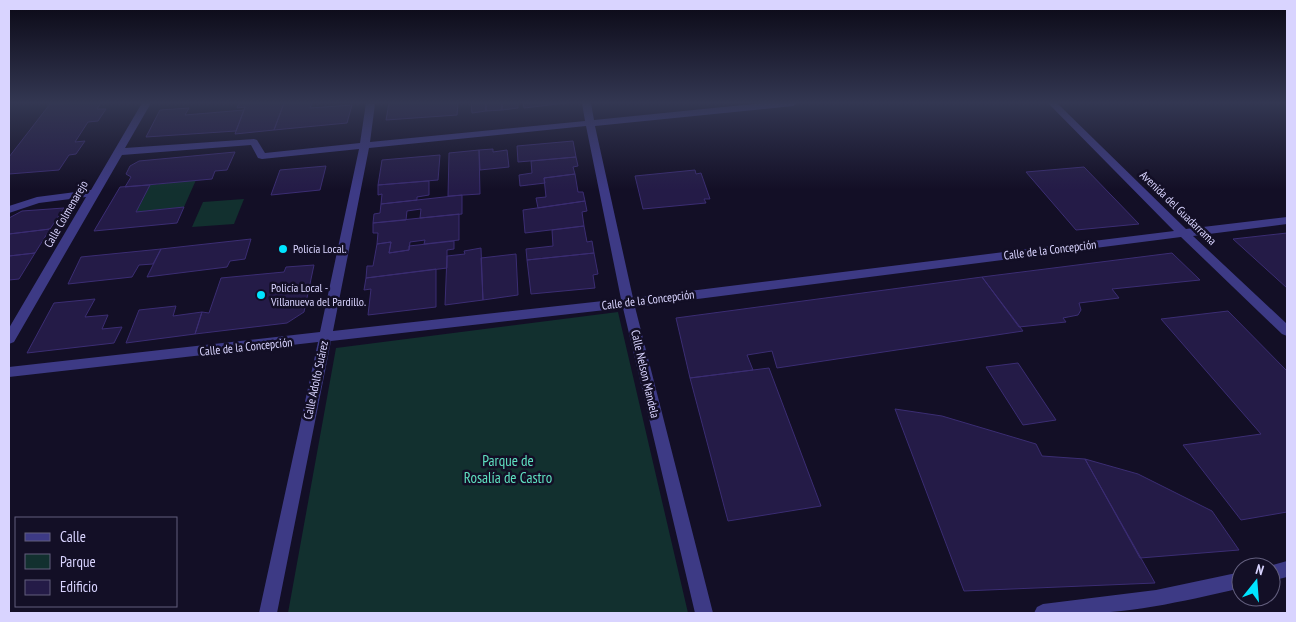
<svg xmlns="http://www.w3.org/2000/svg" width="1296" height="622" viewBox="0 0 1296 622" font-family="'PT Sans Narrow',sans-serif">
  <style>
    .green { fill: #12302f }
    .building { fill: #241b47; stroke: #3b2d73 }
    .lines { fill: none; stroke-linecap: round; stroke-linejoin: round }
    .street { fill: #3d3a85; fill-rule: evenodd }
    .poi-dot { fill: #00e5ff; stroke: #130f26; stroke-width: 2 }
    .labels { text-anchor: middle; stroke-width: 5; stroke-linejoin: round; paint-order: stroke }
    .street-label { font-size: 12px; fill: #d9d4ff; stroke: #130f26 }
    .poi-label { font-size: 12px; fill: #d9d4ff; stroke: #130f26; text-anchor: start }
    .near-park-label { font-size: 15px; fill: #5fe0c0; stroke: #130f26 }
  </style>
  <rect width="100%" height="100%" fill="#130f26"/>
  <path class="green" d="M196,180L184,207L136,212L150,185Z
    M244,199L234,224L192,227L203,202Z
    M618,312L688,613H288L336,348Z"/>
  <path class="building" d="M101,103L97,109H106L98,121L88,122L75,142L85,141L76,154L69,155L59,170L9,174V157L50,104Z
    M239,103H284L274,130L235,134L245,107L237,108Z
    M284,103H312L310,108L352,105L347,123L274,130Z
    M389,103H458L457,115L386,120Z
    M471,103H486V111L472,113Z
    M486,103H502V110L486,111Z
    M502,103H518V108L502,110Z
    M523,103H566L524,108Z
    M189,108L185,115L244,110L236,131L146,137L160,110Z
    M573,141L576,157L518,162L517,146Z
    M493,149V152L507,150L509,167L480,170L479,150Z
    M479,150L480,194L448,196L449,153Z
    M235,152L227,170L215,171L212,179L125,187L131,177L126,174L130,166L139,161Z
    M440,155L438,180L378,185L382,160Z
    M576,157L578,166L573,167L575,174L544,178L545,183L520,186L519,175L532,173L531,161Z
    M326,166L320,190L271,195L280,170Z
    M1084,167L1139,224L1076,230L1026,172Z
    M695,170L696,174L701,173L710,199H704L706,203L643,209L635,176Z
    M575,174L578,192H583L585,201L538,208L536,198L546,197L544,178Z
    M429,181V195L417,197V200L381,204L382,194L378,195V185Z
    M150,185L136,212L184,207L177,223L94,231L120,187Z
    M462,195V214L420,218L421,209L407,211L406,220L373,223L374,214L380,213L381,204Z
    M585,201L587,211L582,212L584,226L525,233L523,210Z
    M64,208L50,229L9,234V218L22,211Z
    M459,214V240L424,244L425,240L410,242L409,250L389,253L391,242L377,244L378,233H373V223Z
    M584,226L587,242L592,241L594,253L527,260L526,249L553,246L552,230Z
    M50,229L35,253L9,256V234Z
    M1287,233V288L1233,239Z
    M251,239L245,259L230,261L227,267L147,277L161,249Z
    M454,241V249L447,250V268L366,278L367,266H373L377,244L391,242L389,253L409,250V246Z
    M481,248L483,300L445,305L447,256L465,254L464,251Z
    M161,249L153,264L139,265L132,277L68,284L81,257Z
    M35,253L19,279L9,280V256Z
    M594,253L598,274L593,275L595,288L531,294L527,260Z
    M1172,253L1200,280L1112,289L1119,298L1079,303L1081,310L1078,315L1063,318L1066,322L1019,327L982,277Z
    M516,254L518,295L483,300L481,258Z
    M314,265L304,312L287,323L195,334L202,312L209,313L221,278L284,272L286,267Z
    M436,269V307L368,315L371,289L364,290L366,278Z
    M982,277L1023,331L777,368L772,351L747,355L753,370L690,378L676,318Z
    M95,299L85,317L108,315L102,329L122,327L114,343L27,353L54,303Z
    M176,306L173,316L202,312L195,334L126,343L139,310Z
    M1228,311L1287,371V512L1241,520L1183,445L1261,434L1161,319Z
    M1018,363L1056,420L1023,425L986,367Z
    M769,368L821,506L728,521L690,378Z
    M895,409L942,416L1036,444L1042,456L1085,459L1155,583L964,591Z
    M1085,459L1138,474L1212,511L1239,550L1140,558Z"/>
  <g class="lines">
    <path class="street" d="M142,103H151L125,148L254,139L257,140L265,153L360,143L366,103L375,104L370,142L585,121L582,103H591L594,120L763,103H797L793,106L595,126L633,298L1174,231L1048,103H1057L1186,229L1287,217V224L1193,236L1287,324V336L1282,334L1181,237L635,307L713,613H695L623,308L331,341L277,613H259L318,342L9,377V367L320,332L359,149L262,159L258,158L251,145L122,155L14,342L9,344V328L86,197L39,203L9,213V206L37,197L91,190ZM586,126L621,299L333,331L369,148Z
      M1287,561V577L1271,581V567H1265Z
      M1241,572V588C1169,605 1109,618 1034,613L1037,607L1043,604L1156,590Z"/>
  </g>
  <linearGradient id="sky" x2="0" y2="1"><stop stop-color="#0a0815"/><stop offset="0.54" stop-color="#333752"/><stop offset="1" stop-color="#333752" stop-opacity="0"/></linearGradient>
  <rect width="1296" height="190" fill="url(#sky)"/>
  <g class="poi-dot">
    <circle cx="283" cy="249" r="5"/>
    <circle cx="261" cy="295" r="5"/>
  </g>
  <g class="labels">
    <g class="street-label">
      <text transform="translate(1178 208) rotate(44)" y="4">Avenida del Guadarrama</text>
      <text transform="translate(66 214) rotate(-60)" y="4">Calle Colmenarejo</text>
      <text transform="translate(1050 250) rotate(-7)" y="4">Calle de la Concepción</text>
      <text transform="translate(648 300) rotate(-7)" y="4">Calle de la Concepción</text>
      <text transform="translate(246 347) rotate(-6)" y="4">Calle de la Concepción</text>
      <text transform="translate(645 374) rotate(77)" y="4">Calle Nelson Mandela</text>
      <text transform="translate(316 380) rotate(-78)" y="4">Calle Adolfo Suárez</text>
    </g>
    <g class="poi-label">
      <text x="293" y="253">Policía Local.</text>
      <text x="271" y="292">Policía Local -<tspan x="271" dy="14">Villanueva del Pardillo.</tspan></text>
    </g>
    <g class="near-park-label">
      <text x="508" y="466">Parque de<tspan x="508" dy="17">Rosalía de Castro</tspan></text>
    </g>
  </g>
  <rect width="1296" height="622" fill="none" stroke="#d9d4ff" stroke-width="20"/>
  <rect x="15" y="517" width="162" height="90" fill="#130f26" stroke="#625e7d"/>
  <rect x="25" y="533" width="25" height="8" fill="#3d3a85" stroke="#625e7d"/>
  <text x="60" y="542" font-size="15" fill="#d9d4ff">Calle</text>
  <rect x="25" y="554" width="25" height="15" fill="#12302f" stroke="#625e7d"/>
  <text x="60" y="567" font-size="15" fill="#d9d4ff">Parque</text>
  <rect x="25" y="580" width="25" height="15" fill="#241b47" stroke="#625e7d"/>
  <text x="60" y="592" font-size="15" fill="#d9d4ff">Edificio</text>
  <g transform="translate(1256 582) rotate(17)"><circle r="24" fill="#130f26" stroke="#625e7d"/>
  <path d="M0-4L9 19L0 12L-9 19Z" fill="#00e5ff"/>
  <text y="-8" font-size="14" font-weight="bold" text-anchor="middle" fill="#d9d4ff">N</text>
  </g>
</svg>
